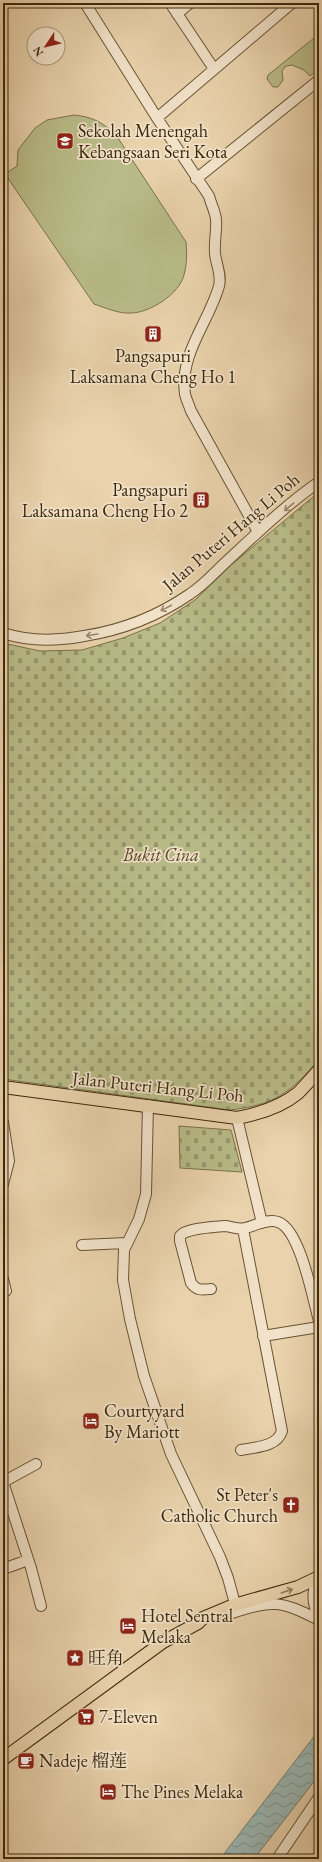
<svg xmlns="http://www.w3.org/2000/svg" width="322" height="1862" viewBox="0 0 322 1862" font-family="'EB Garamond','Noto Serif SC',serif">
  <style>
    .grass { fill: #b8bb88; stroke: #7a724a }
    .cemetery { fill: url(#cemetery-stones); stroke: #7a724a }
    .water { fill: url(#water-waves); stroke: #757e70 }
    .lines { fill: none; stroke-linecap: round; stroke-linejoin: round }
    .minor-casing { stroke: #685334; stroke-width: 12 }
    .major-casing { stroke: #3d290c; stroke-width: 14 }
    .minor { stroke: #f1e2c9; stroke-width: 10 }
    .major { stroke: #e9d2ac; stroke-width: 12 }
    .oneway { stroke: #97866a }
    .oneway2 { stroke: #937e5c }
    .labels { text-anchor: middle; stroke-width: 3.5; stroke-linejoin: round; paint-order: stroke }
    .poi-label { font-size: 18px; fill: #3d290c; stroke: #f1e2c9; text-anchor: start }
    .street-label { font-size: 18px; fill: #3d290c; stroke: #f1e2c9 }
    .park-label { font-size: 18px; font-style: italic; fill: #564625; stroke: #f1e2c9 }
  </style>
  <defs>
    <pattern id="cemetery-stones" width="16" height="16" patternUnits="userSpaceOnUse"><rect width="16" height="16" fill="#b8bb88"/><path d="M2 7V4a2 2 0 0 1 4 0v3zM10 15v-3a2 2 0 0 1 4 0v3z" fill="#97986e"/></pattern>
    <pattern id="water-waves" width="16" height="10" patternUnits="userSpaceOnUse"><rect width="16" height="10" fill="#9ab6b3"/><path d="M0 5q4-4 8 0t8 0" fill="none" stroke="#7f9490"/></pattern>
  </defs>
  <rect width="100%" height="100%" fill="#e9d2ac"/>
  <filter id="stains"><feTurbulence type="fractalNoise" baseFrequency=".005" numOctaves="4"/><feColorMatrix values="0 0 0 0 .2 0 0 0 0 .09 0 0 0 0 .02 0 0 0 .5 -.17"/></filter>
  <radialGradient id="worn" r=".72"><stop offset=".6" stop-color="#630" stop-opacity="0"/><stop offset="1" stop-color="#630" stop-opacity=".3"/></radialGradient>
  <path class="grass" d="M319,34V69L310,76L304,70L292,65L286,66L282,71L283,80L278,87H273L267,79L268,75Z
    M74,115C93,117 102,122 116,135L186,242C187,253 187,264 184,275C179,294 151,312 132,313C119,314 106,308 94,304L5,174L17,166L18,150L35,128L47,120Z"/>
  <path class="cemetery" d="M319,492V1059C291,1093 274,1105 230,1110L3,1079V643L40,651L82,650L123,638L160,623L195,600L231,565Z
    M179,1126L231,1130L242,1172L180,1168Z"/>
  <path class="water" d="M319,1730V1775L316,1779L254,1859H220Z"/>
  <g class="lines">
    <defs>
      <path id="minor" d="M85,3L157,118L209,196C211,204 215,211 216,219C217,230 214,242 215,253C216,265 222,275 219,286C209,322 179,354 185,394C186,399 189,405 191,411L258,532
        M170,3L214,69
        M318,3L319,4
        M177,14L190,3
        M157,118L292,3
        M196,179L319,80
        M3,633C30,642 57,641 84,636C123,630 158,616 190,594C204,585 215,572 227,561C255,535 288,503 319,482
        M148,1105L146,1194L139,1219L124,1250L123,1280L130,1319L144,1376L171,1454L220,1557L228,1578L237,1611
        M237,1118L262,1223
        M3,1122L9,1161L3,1184
        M82,1245L126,1243
        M3,1279L6,1291
        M211,1289C202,1290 197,1291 191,1283L180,1241V1236C186,1228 214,1227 224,1226C231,1226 238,1230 245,1228C255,1226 268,1218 278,1222C300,1229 313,1299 319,1321
        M263,1336L319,1327
        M241,1450C256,1447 277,1447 282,1431L243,1229
        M3,1482L31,1568L41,1606
        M3,1482L36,1464
        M3,1569L28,1560
        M317,1578C312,1594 312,1603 319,1618
        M232,1613C273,1599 281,1601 319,1620
        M277,1859L319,1797"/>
      <path id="major" d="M3,1087L237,1118C258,1114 281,1107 298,1093C305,1086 312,1078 319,1070
        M3,1759L163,1642L198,1623L203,1618L234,1605L298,1587L319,1577"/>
    </defs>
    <use href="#minor" class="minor-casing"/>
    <use href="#major" class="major-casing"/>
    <use href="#minor" class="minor"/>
    <use href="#major" class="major"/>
  </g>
  <defs><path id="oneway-shaft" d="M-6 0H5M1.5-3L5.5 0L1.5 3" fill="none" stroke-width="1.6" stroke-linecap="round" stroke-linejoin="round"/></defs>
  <g class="oneway">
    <use href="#oneway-shaft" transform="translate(289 507) rotate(140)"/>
    <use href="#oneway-shaft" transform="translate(166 608) rotate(152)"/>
    <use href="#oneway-shaft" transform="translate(92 635) rotate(171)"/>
  </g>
  <use class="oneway2" href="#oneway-shaft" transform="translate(287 1591) rotate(-19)"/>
  <defs>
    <symbol id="school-square" viewBox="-11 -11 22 22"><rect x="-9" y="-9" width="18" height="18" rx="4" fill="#8f2418" stroke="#f1e2c9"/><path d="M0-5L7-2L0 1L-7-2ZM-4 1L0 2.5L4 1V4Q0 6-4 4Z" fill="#fff"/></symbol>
    <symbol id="building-square" viewBox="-11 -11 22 22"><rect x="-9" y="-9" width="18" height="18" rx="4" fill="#8f2418" stroke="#f1e2c9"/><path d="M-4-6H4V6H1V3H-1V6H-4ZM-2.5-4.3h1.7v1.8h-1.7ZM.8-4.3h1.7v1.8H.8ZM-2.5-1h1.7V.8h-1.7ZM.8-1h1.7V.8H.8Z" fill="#fff"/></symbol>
    <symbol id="hotel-square" viewBox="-11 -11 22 22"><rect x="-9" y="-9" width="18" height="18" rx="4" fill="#8f2418" stroke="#f1e2c9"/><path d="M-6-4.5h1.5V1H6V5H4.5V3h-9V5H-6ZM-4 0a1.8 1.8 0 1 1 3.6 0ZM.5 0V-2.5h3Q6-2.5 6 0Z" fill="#fff"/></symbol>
    <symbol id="church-square" viewBox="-11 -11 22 22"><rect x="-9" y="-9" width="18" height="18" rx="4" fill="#8f2418" stroke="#f1e2c9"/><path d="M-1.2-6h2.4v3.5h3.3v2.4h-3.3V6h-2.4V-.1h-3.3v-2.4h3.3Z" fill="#fff"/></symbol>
    <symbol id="sight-square" viewBox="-11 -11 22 22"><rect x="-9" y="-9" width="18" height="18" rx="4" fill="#8f2418" stroke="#f1e2c9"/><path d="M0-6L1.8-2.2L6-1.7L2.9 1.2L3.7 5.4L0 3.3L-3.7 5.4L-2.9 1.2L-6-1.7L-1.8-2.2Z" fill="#fff"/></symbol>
    <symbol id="supermarket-square" viewBox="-11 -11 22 22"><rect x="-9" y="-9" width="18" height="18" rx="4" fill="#8f2418" stroke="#f1e2c9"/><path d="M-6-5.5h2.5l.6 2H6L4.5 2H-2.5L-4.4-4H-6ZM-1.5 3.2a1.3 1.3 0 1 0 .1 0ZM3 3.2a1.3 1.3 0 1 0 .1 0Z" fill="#fff"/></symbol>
    <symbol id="cafe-square" viewBox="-11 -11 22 22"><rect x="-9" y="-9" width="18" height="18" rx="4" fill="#8f2418" stroke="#f1e2c9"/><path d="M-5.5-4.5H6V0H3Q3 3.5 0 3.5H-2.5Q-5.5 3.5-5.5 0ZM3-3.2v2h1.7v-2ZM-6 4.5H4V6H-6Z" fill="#fff"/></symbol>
  </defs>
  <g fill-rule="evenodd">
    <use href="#school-square" x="55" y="131" width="20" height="20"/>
    <use href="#building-square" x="143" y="324" width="20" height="20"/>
    <use href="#building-square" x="191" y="490" width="20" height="20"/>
    <use href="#hotel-square" x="81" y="1411" width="20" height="20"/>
    <use href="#church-square" x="281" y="1495" width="20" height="20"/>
    <use href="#hotel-square" x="118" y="1616" width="20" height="20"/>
    <use href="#sight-square" x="65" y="1648" width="20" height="20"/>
    <use href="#supermarket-square" x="76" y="1707" width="20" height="20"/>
    <use href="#cafe-square" x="16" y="1751" width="20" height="20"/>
    <use href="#hotel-square" x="98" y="1782" width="20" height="20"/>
  </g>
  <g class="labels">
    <g class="poi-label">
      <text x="78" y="137">Sekolah Menengah<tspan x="78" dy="21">Kebangsaan Seri Kota</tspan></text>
      <text x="153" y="362" text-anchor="middle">Pangsapuri<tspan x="153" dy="21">Laksamana Cheng Ho 1</tspan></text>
      <text x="188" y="496" text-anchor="end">Pangsapuri<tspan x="188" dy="21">Laksamana Cheng Ho 2</tspan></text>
      <text x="104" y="1417">Courtyyard<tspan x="104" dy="21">By Mariott</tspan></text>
      <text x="278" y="1501" text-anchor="end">St Peter's<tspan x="278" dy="21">Catholic Church</tspan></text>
      <text x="141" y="1622">Hotel Sentral<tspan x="141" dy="21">Melaka</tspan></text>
      <text x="88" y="1664">旺角</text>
      <text x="99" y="1723">7-Eleven</text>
      <text x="39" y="1767">Nadeje 榴莲</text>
      <text x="121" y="1798">The Pines Melaka</text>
    </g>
    <g class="street-label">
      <text transform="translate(231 532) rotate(-40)" y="6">Jalan Puteri Hang Li Poh</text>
      <text transform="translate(158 1087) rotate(6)" y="6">Jalan Puteri Hang Li Poh</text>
    </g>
    <g class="park-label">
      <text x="161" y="861">Bukit Cina</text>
    </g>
  </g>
  <rect width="322" height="1862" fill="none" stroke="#e9d2ac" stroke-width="16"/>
  <rect x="4" y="4" width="314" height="1854" fill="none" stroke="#3d290c" stroke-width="2"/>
  <rect x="8" y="8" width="306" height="1846" fill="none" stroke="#3d290c"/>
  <g transform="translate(46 46) rotate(235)"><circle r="19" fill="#f1e2c9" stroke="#a9987d"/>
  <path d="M0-3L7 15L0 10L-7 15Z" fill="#8f2418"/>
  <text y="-6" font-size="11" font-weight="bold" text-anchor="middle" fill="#3d290c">N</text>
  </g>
  <rect width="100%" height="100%" filter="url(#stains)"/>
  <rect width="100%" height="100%" fill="url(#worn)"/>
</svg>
